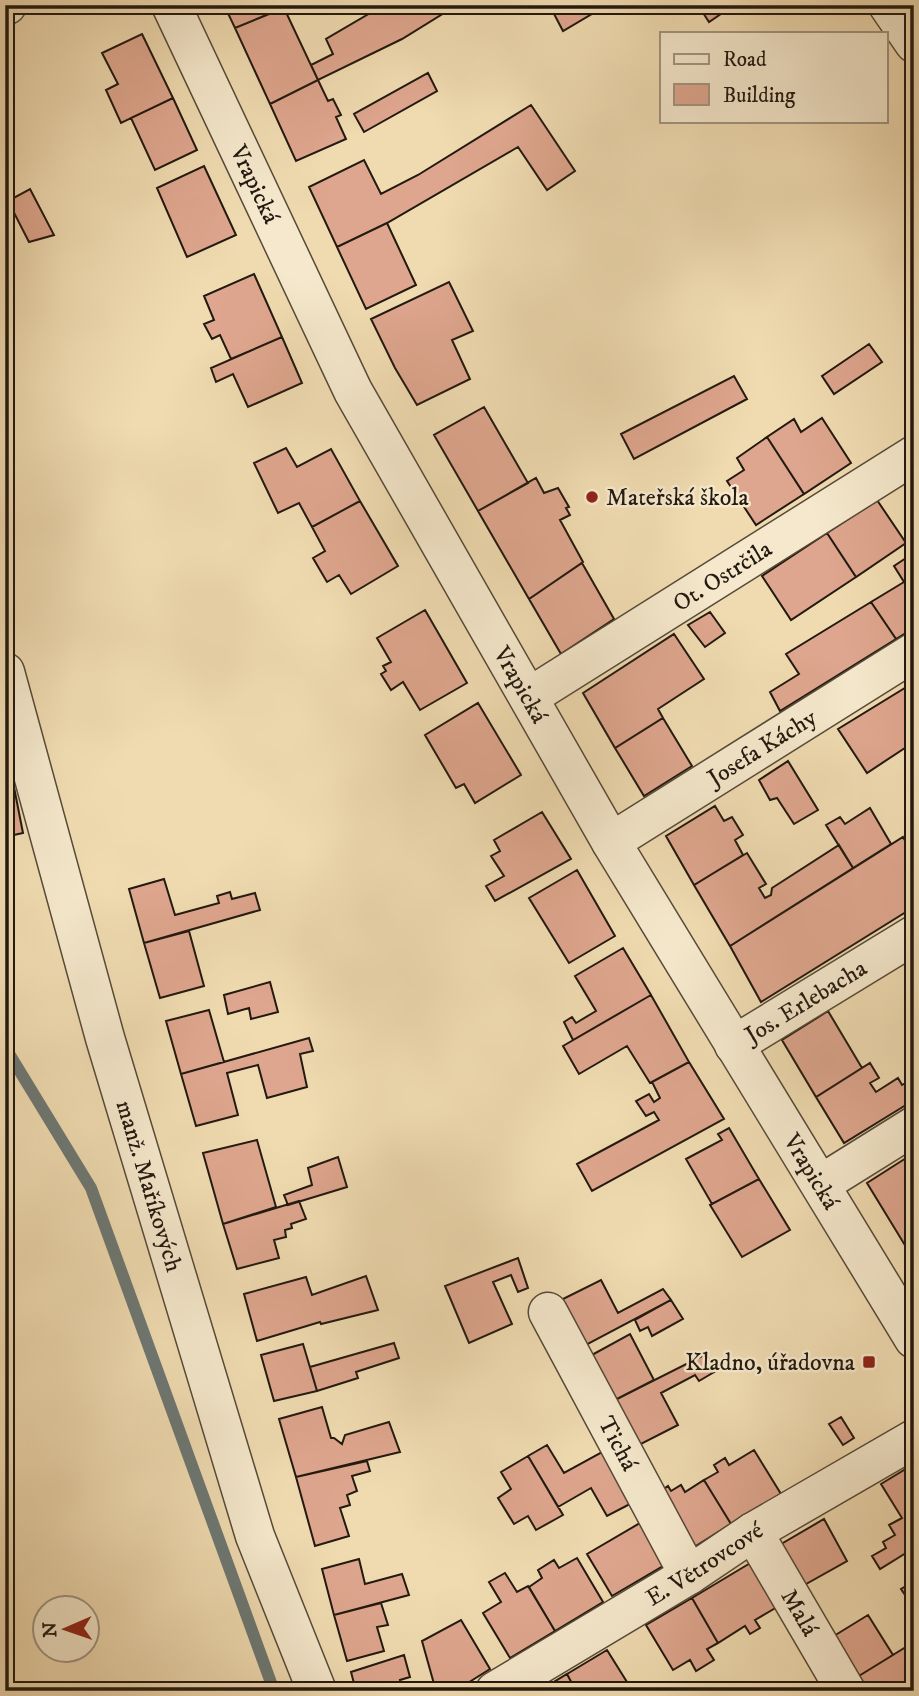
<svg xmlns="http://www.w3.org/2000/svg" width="919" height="1696" viewBox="0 0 919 1696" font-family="'IM FELL DW Pica',serif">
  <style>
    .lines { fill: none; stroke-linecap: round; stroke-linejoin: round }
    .stream { stroke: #6d7874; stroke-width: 12 }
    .building { fill: #dea68e; stroke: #221910; stroke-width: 2 }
    .minor-casing { stroke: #564a38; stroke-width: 41 }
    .minor { stroke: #f5e8cc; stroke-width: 38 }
    .poi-dot { fill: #8f2418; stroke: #f5e8cc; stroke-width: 2.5 }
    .labels { text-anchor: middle; stroke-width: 5; stroke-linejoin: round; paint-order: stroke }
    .street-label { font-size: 24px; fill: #221910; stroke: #f5e8cc }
    .poi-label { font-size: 24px; fill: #221910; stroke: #f5e8cc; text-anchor: start }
  </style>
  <rect width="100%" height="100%" fill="#f0dbb1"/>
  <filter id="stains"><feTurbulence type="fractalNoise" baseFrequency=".00286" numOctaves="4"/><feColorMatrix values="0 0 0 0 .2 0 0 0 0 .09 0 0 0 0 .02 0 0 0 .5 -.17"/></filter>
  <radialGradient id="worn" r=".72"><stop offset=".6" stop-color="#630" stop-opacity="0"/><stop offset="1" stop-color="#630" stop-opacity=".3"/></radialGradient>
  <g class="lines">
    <path class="stream" d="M5,1047L91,1188L274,1691"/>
  </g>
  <path class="building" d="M224,5H290L235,28Z
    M384,5H457L402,39L318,80L311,65L333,54L326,39Z
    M567,5H607L563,31L553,12Z
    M698,5H734L709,22Z
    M284,8L318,80L270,104L235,28Z
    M142,34L173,98L121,123L106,90L118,84L102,53Z
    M428,73L437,91L364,132L354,114Z
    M318,80L328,101L333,99L341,115L336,117L346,139L296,161L270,104Z
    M173,98L197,150L155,170L131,118Z
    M531,105L575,171L547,190L518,147L387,223L337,247L309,187L364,160L381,194L418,175Z
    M204,166L236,235L187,257L157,188Z
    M30,189L54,235L29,242L8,201Z
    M387,223L416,285L366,309L337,247Z
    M254,274L282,337L231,359L220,335L212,339L204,324L214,320L204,296Z
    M449,282L473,331L452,340L470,379L417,405L395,368L371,319Z
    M282,337L302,383L248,407L233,374L216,382L211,368Z
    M869,344L882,362L834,394L822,376Z
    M734,376L747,399L634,459L621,434Z
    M484,407L528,483L478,511L434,435Z
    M822,418L851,463L804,494L767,437L794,419L801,432Z
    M767,437L804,494L756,525L727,481L744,470L737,458Z
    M286,448L297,467L331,449L360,501L312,527L299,503L278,513L254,463Z
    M536,478L544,493L558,488L569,507L566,508L570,515L560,520L583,562L529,599L478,511Z
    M877,500L906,543L856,577L827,533Z
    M360,501L398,566L351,594L339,575L327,582L313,558L325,551L312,527Z
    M827,533L856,577L791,620L762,576Z
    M909,556L914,563V628L896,639L871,602L904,582L894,566Z
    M582,563L614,619L561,654L529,599Z
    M871,602L896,639L780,711L770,692L799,674L786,654Z
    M425,610L467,683L420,710L403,682L391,690L381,674L386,671L383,666L391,662L377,638Z
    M710,612L725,633L705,647L688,625Z
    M674,634L704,679L658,709L663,718L615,748L583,693Z
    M913,683L914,742L867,773L838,729Z
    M478,703L521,775L475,803L464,784L456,788L425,735Z
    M663,718L692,766L644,796L615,748Z
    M788,761L818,810L794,824L777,798L770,800L759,780Z
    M12,777L23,833L5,837V778Z
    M715,806L724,821L732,817L743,835L735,840L743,855L694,885L666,836Z
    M870,808L891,844L853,868L826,825L840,817L845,824Z
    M542,812L571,859L495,901L486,886L504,876L491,856L500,851L494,840Z
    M903,837L914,856V907L761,1002L730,946Z
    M839,845L853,868L730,946L694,885L747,853L766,884L759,888L765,898L771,895L772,888Z
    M577,870L615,936L569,963L529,898Z
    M164,879L175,915L219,903L217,896L230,892L232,899L255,893L260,910L144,943L129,889Z
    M189,931L204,986L160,998L144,943Z
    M623,948L651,995L573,1040L564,1022L572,1017L576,1023L596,1011L575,976Z
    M270,982L278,1012L251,1019L249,1008L228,1014L224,995Z
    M651,995L689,1062L650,1083L627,1046L579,1074L563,1046Z
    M209,1010L224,1062L181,1074L166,1021Z
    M828,1011L862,1068L816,1097L782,1040Z
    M309,1038L313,1051L300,1054L307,1087L267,1098L258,1065L227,1073L238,1115L196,1126L181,1074Z
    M689,1062L724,1119L592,1191L577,1164L659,1120L654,1112L646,1116L636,1101L649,1094L654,1102L660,1098L652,1082Z
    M870,1063L879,1078L870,1083L876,1092L898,1078L902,1085L914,1078V1100L844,1143L816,1097Z
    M729,1128L759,1179L712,1204L686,1159L722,1140L718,1134Z
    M257,1140L276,1207L223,1224L203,1153Z
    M914,1153V1260L867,1183Z
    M338,1157L347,1187L288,1205L284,1195L312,1185L308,1168Z
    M759,1179L790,1230L742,1257L710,1205Z
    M299,1201L306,1219L291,1224L292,1228L285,1230L286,1237L274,1240L279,1258L237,1269L223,1224Z
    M518,1258L528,1288L518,1292L511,1275L493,1282L512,1324L469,1343L445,1286Z
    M366,1276L378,1310L321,1324L320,1322L257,1341L244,1294L306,1277L312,1295Z
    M601,1280L618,1313L663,1289L671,1300L584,1346L561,1300Z
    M671,1300L683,1319L652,1336L648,1327L640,1331L635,1320Z
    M630,1334L654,1380L613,1401L590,1356Z
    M394,1343L399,1358L356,1372L358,1378L317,1391L310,1367Z
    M303,1344L317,1391L274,1401L261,1355Z
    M706,1354L716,1371L699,1381L695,1375L661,1393L678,1425L637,1446L613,1401Z
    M322,1407L331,1438H334L342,1444L345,1435L389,1422L400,1452L296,1477L279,1419Z
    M841,1417L854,1438L843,1445L829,1424Z
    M547,1445L564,1473L602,1452L630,1504L607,1516L591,1488L558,1507L528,1456Z
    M754,1450L781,1494L731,1524L704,1480L718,1472L714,1465L725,1458L729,1465Z
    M528,1456L563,1515L536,1530L528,1516L514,1524L498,1498L511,1489L501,1472Z
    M367,1461L370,1471L352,1476L357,1491L347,1495L350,1505L340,1508L349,1536L315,1546L296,1477Z
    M914,1464V1548L880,1569L872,1556L886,1548L883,1542L895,1535L889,1525L902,1518L881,1484Z
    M704,1480L731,1524L691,1549L661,1491L668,1486L671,1491L681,1485L685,1492Z
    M824,1519L847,1561L799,1588L776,1547Z
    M640,1523L663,1566L612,1596L587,1554Z
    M577,1558L603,1602L555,1631L529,1587L542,1578L538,1570L554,1560L559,1568Z
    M359,1559L365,1584L402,1574L409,1595L334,1615L322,1569Z
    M757,1559L784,1603L755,1620L760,1628L750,1634L745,1626L718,1643L692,1598Z
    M505,1573L517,1592L528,1586L555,1631L510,1658L483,1613L501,1602L489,1582Z
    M914,1581V1608L901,1589Z
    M692,1598L718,1643L707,1649L714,1660L696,1671L690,1660L673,1670L646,1625Z
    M381,1603L388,1625L377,1627L384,1651L347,1661L334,1615Z
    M868,1615L893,1655L854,1679L829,1639Z
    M461,1620L490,1669L455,1691H436L422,1641Z
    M914,1642V1691H861L854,1679Z
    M607,1650L627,1682L615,1691H576L567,1674Z
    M404,1655L410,1677L400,1680L403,1691H356L351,1672Z
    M567,1674L576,1691H539Z"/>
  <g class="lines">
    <defs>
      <g id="minor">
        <path d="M5,5H7"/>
        <path id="s1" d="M171,5L353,391L611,842L914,1339"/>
        <path d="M888,5L914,43"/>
        <path id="s2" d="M5,672L105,1038L255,1536L317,1691"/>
        <path id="s3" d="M529,697L914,455"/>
        <path id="s4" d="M611,842L914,652"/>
        <path id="s5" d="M734,1045L914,935"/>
        <path d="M821,1184L914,1126"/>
        <path id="s6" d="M548,1312L689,1575"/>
        <path id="s7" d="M753,1532L846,1691"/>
        <path id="s8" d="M495,1691L689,1575L753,1532L914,1439"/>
      </g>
    </defs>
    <use href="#minor" class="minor-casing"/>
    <use href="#minor" class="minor"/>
  </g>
  <g class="poi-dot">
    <circle cx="592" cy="497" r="7"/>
    <rect x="862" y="1355" width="14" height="14" rx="3.5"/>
  </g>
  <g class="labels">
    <g class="street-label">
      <text dy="8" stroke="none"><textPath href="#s1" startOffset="198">Vrapická</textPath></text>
      <text dy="8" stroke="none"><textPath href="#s3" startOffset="228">Ot. Ostrčila</textPath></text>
      <text dy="8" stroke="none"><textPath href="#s1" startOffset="765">Vrapická</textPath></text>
      <text dy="8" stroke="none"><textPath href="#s4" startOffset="178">Josefa Káchy</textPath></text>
      <text dy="8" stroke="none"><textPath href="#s5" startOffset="84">Jos. Erlebacha</textPath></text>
      <text dy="8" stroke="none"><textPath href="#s1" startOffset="1332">Vrapická</textPath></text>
      <text dy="8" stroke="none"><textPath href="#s2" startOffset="534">manž. Maříkových</textPath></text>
      <text dy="8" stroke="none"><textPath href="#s6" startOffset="149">Tichá</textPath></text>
      <text dy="8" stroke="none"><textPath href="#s8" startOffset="245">E. Větrovcové</textPath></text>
      <text dy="8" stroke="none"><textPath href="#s7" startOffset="93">Malá</textPath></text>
    </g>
    <g class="poi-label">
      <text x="606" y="505">Mateřská škola</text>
      <text x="855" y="1370" text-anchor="end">Kladno, úřadovna</text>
    </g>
  </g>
  <rect width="919" height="1696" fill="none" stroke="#f0dbb1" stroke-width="28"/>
  <rect x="7" y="7" width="905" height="1682" fill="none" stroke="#221910" stroke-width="3.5"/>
  <rect x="14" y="14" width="891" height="1668" fill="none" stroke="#221910" stroke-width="2"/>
  <rect x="660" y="32" width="228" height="91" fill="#f5e8cc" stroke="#a19581" stroke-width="2"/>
  <rect x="674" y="54" width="35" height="10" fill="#f5e8cc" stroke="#a19581" stroke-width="2"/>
  <text x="723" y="66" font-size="21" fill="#221910">Road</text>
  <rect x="674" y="84" width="35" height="21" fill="#dea68e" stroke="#a19581" stroke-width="2"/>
  <text x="723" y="102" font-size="21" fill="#221910">Building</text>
  <g transform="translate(66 1629) rotate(268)"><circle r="33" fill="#f5e8cc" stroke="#a19581" stroke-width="2"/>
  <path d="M0-5L12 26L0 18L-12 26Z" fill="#8f2418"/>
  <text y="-10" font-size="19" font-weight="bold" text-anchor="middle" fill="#221910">N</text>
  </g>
  <rect width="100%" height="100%" filter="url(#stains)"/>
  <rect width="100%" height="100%" fill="url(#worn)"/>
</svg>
